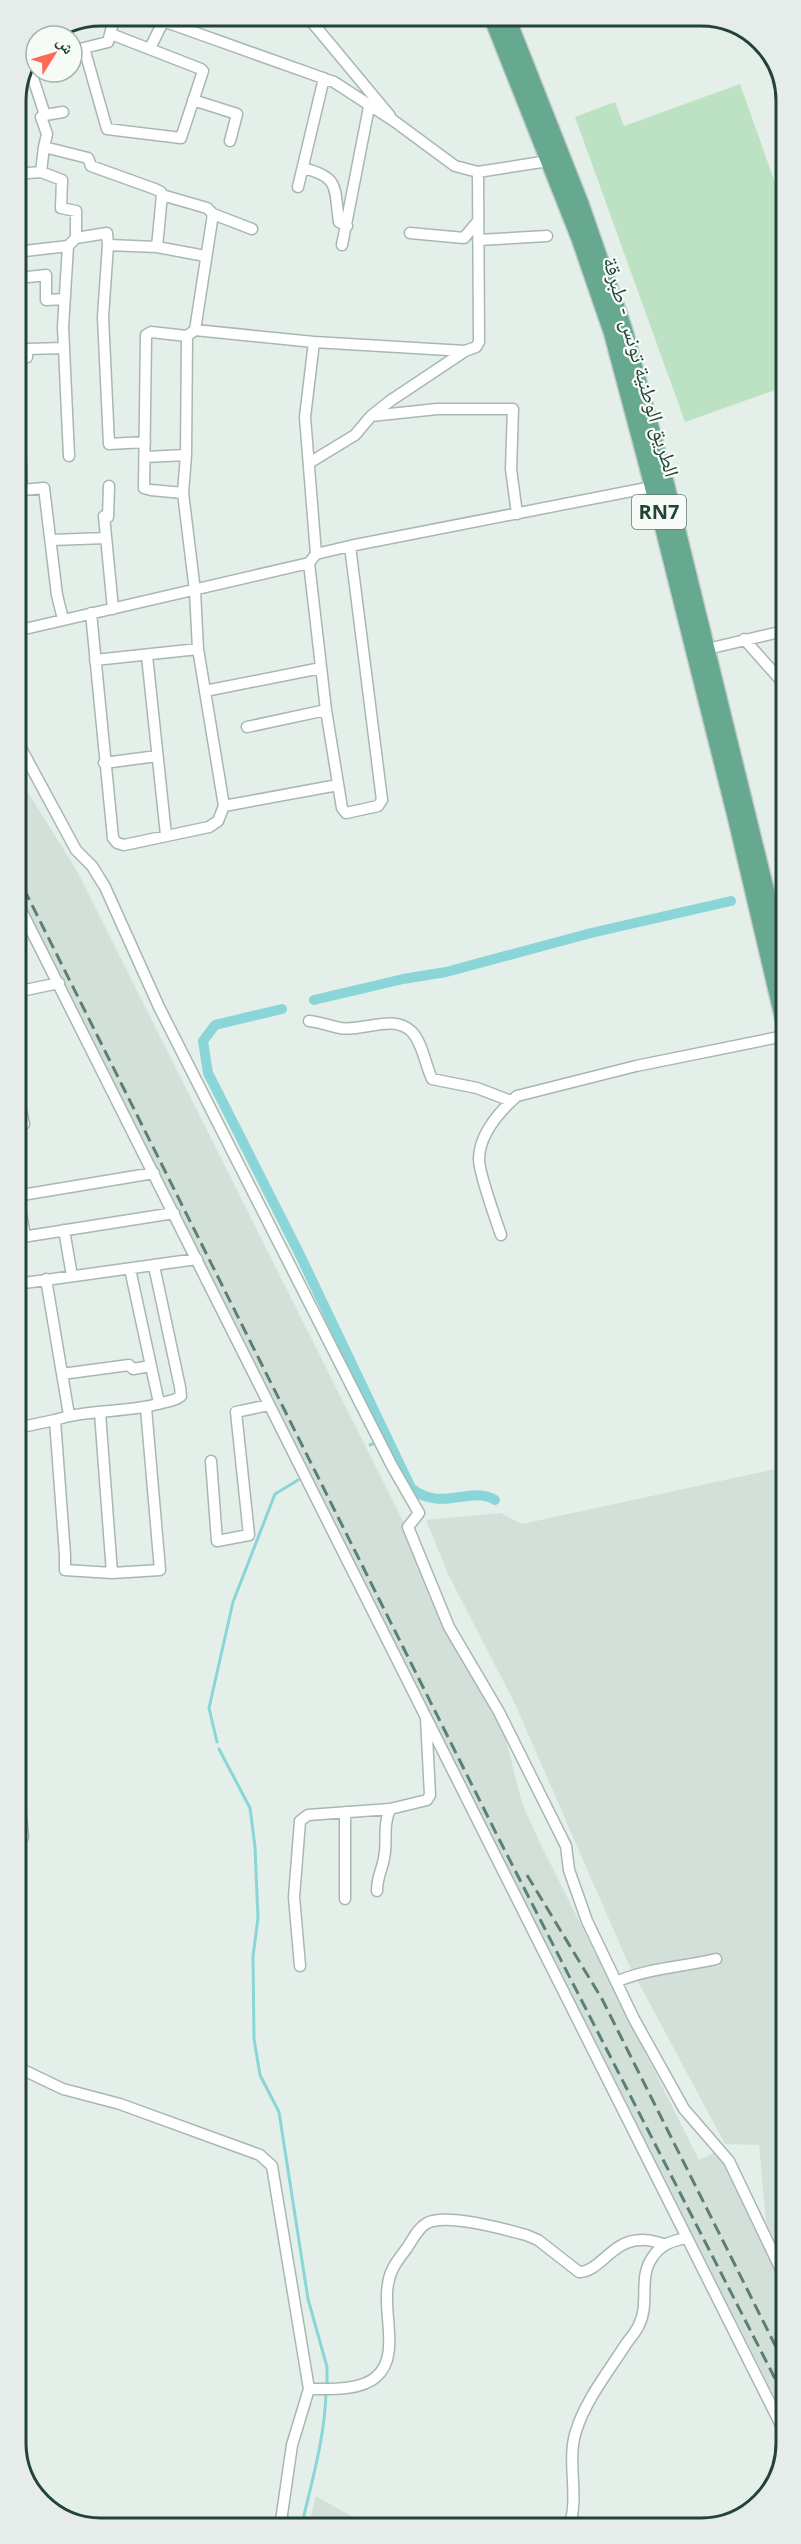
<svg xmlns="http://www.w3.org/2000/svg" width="801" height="2544" viewBox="0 0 801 2544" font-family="'Open Sans','Noto Naskh Arabic',sans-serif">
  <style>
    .built { fill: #d3e0d9 }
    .green { fill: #bde2c3 }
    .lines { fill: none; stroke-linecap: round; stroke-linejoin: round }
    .stream { stroke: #89d5d8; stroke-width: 3 }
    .canal { stroke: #89d5d8; stroke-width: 10 }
    .street-casing { stroke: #a7b8b1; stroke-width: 13 }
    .primary-casing { stroke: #c1cbc7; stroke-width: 19 }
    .street { stroke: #fff; stroke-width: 10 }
    .primary { stroke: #66a990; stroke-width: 16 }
    .rail { stroke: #5d7f72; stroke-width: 3; stroke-dasharray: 12 6; stroke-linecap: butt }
    .labels { text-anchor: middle; stroke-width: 4.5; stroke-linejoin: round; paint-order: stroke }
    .shield { fill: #f7fbf8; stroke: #627b71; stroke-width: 1.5 }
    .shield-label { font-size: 20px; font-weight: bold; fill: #224437 }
    .street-label { font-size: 21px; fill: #224437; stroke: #f7fbf8 }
    .rim { fill: none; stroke: #224437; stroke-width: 3 }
  </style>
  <rect width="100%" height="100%" fill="#e5efea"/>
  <path class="built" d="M16,773L77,871L405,1525L503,1728L522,1803L539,1841L699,2160L718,2151L786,2289V2303L776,2308L786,2327V2420L16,888Z
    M785,1467L786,2265L766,2222L759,2145L725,2144L628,1963L515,1704L448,1574L426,1520L501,1513L522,1524Z
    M316,2496L372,2528H308Z"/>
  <path class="green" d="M740,84L783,205L784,387L685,422L575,117L615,102L624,126Z"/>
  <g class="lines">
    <path class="stream" d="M370,1445L387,1438
      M217,1742L209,1708L233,1602L275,1494L298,1480
      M219,1749L250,1808L255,1847L258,1918L253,1956L254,2039L260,2075L279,2112L308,2299L327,2367V2386
      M301,2528C311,2484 325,2438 326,2392"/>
    <path class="canal" d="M314,1000L403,979L446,972L591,933L731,901
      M282,1009L215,1025L203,1041L208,1073L298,1251L411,1488C442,1513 470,1485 495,1500"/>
    <defs>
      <path id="street" d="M146,15L334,82L394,121L455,166L478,172L548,161
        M306,15L390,116
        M84,48L107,129L181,138L203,71L201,69L111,34
        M150,48L163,22
        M72,51L108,42L115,15
        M29,66L45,115L41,117L47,134L44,147
        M193,100L237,114L230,141
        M45,115L63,112
        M303,168C340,177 334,187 339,222L347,226
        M41,172L62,180L61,208L76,211V238
        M15,174L41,172L44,147L88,158L91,166L155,189L161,192L162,195L207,208L213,214
        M298,187L324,78
        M410,233L464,238L478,221
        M478,240L547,236
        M108,245L103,317L109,444L145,442
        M342,245L369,107
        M157,247L162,195
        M15,249L16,252L68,246
        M15,278H19L16,252
        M19,278L46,275V300L65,299
        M195,330L314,342
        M15,358L27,357V349L64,348
        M371,416L437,409H513L511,469L517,514
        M16,438H20L22,490L44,488L57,595L63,619
        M69,456L63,327L68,246L76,238L107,233L108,245L157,247L205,256
        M145,457L186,455L187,336L195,330L213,214L252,229
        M309,463L355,435L371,416L390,401L465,351
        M109,486L108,517L104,516L113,609
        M183,493L186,455
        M52,540L106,538
        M316,554L305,417L314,342L465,351L476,347L479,342L478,172
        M309,563L326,710L342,808L346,813L378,806L382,800L350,546
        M91,613L113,838L117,843L124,845L209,827L218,821L224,806L198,649L195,591L183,493L151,490L144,488L146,335L151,332L187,336
        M16,631L309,563L316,554L350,546L657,486
        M744,639L784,684
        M703,650L784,631
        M147,656L166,835
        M95,660L198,649
        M205,691L321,668
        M247,727L326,710
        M16,739L76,850L92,866L105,887L159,1007L392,1466L419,1513L408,1527L449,1627L499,1712L566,1846L569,1870L587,1921L634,2019L684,2109L729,2161L786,2280
        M104,763L157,756
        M224,806L338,785
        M16,900L786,2435
        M16,992L59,983
        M309,1021C320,1022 330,1026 340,1028C363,1032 394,1013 412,1032C423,1044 425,1064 432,1079L477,1088L511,1101
        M16,1088L24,1124
        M16,1196L154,1173
        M18,1196L25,1236
        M64,1230L72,1276
        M501,1235C496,1220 478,1171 479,1158C480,1134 500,1111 517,1096L636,1066L784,1036
        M16,1238L174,1213
        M130,1269L159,1403
        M46,1279L69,1415
        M17,1284L197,1259
        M62,1374L129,1365L133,1369L151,1366
        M146,1408L160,1570L112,1573L65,1570V1555L55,1420C88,1409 124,1413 158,1404C167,1401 173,1402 181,1396L180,1387L154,1266
        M100,1413L112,1573
        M17,1428L55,1420
        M211,1461L217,1541L249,1535L236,1412L269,1405
        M17,1776L23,1837
        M377,1891C377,1876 382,1871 384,1858C388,1840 382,1829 390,1809
        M345,1899V1812
        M300,1966L294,1897L300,1821L308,1815L390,1809L427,1800L430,1795L426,1718
        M616,1982C648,1968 682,1967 716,1959
        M17,2067L63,2089L120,2104L260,2155L272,2166L309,2389L292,2445L280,2528
        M309,2389C329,2389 360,2391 376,2377C401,2356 382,2312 388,2284C390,2269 398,2260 407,2248C413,2239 418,2228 427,2223C447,2213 504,2229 526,2235L538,2240L579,2272C600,2272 612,2240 641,2240C649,2239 657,2243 665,2244
        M569,2527C580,2496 566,2462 576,2431C586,2399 609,2371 626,2344C631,2337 636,2332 639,2325C650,2303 638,2278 652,2258C660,2245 671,2241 686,2238"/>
      <path id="primary" d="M491,15L579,237L612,333L653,487L735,814L784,1022
        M506,15L581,205L624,329L666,484L784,964"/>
    </defs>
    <use href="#street" class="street-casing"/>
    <use href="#primary" class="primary-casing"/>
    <use href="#street" class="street"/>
    <use href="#primary" class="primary"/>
    <path class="rail" d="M16,873L499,1839L786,2400
      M527,1875L602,1999L786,2367"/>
  </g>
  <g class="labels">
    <rect class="shield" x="632" y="495" width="54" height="34" rx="4.5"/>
    <g class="shield-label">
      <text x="659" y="519">RN7</text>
    </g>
    <g class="street-label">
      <text transform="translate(641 367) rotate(74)" y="7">الطريق الوطنية تونس - طبرقة</text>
    </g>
  </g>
  <path d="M0 0H801V2544H0ZM101 26H701A75 75 0 0 1 776 101V2443A75 75 0 0 1 701 2518H101A75 75 0 0 1 26 2443V101A75 75 0 0 1 101 26Z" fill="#e6ece9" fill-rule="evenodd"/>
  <path class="rim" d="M101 26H701A75 75 0 0 1 776 101V2443A75 75 0 0 1 701 2518H101A75 75 0 0 1 26 2443V101A75 75 0 0 1 101 26Z"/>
  <g transform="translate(54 54) rotate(53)"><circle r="28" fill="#f7fbf8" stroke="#a2b2ab" stroke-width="1.5"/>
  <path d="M0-4.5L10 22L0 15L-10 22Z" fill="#fe6b55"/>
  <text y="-9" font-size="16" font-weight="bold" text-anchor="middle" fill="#224437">ش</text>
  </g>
</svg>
